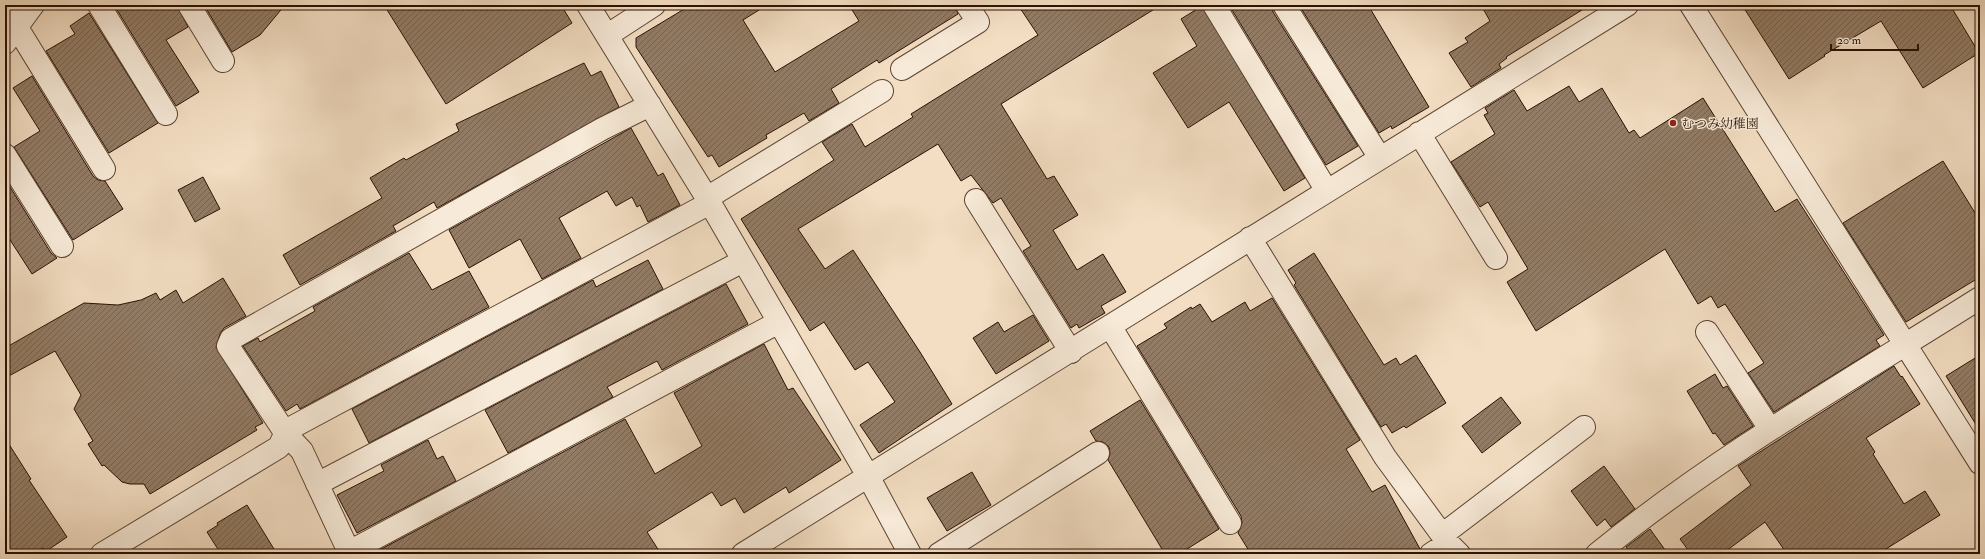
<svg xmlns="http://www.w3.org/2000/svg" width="1985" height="559" viewBox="0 0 1985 559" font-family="'IM FELL Double Pica','Noto Serif JP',serif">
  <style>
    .building { fill: url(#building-hatch); stroke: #291102 }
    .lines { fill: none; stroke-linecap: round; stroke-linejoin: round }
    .minor-casing { stroke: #5c4432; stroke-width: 24 }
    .minor { stroke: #f7ead8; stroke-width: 22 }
    .poi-dot { fill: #8f2418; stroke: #f7ead8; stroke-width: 1.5 }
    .labels { text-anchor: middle; stroke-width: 3; stroke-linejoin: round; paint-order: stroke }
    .poi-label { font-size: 13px; fill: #291102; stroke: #f7ead8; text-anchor: start }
  </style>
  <defs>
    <pattern id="building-hatch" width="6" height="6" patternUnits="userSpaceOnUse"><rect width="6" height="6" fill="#927c66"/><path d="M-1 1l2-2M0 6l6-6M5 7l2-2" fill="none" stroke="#776452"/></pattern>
  </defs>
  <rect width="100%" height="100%" fill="#f3dec3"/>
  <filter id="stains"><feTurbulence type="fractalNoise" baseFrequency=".005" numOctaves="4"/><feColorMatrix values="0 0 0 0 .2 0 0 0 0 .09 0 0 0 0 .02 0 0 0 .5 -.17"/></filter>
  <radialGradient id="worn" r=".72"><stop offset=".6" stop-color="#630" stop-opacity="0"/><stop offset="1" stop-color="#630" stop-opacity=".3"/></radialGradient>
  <path class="building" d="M114,5H177L188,27L166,40L199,92L176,106Z
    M204,5H285L260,35L232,52Z
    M384,5H561L572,23L446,104Z
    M691,5H767L743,20L775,72L859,21L849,5H955L958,14L879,63L877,60L831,89L839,103L809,121L804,113L766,135L767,138L719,167L712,155L708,157L636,47V38Z
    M1018,5H1161L1001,104L1047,179L1054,176L1078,215L1053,230L1077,270L1103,254L1126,292L1101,306L1105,313L1079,328L1077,324L1071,328L1023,251L1031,246L1001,198L993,203L971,175L961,181L938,144L798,229L825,269L853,250L920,352L952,404L879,453L860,425L895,402L868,362L855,370L824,322L810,331L741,219L834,160L822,142L852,124L865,147L913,117L911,114L1038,35Z
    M1229,5H1272L1273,12L1358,146L1326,165Z
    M1299,5H1368L1429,107L1392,129L1391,126L1379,133Z
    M1481,5H1590L1506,57L1507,58L1499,64L1501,68L1471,87L1449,53L1468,42L1465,38L1490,21Z
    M1742,5H1950L1979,53L1923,88L1881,21L1824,55L1825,56L1789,79Z
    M1202,6L1305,178L1284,191L1229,102L1188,128L1153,73L1197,46L1181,19Z
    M89,13L158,123L109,153L46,51L75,34L70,26Z
    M584,63L591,76L601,71L619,107L437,208L434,202L393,226L396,231L300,285L283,255L382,198L370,178L404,158L406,160L459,131L456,124Z
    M32,76L93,176L98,180L105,181L123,209L73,240L14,147L40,131L13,88Z
    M1569,86L1579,102L1602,88L1629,133L1634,130L1640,138L1703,98L1775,212L1797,199L1884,335L1876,340L1880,346L1774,412L1748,373L1764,363L1725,304L1718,308L1711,296L1698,304L1665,249L1536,331L1507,282L1528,269L1488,202L1480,207L1451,162L1495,134L1484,115L1488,113L1485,108L1514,90L1527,111Z
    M631,128L658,176L663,173L680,205L648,222L640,205L637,207L632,197L616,206L607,191L559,218L581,258L542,279L520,239L469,268L449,230Z
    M1943,161L1980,221V277L1906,322L1843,223Z
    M203,177L220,209L195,222L178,190Z
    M5,179L51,253L57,258L32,274L5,232Z
    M409,253L432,290L469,271L489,307L300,409L297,404L286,411L243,346L258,338L260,342L315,311L313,307Z
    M1314,253L1384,365L1396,358L1400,365L1416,355L1446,403L1406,428L1404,426L1392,433L1386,424L1381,427L1294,285L1296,283L1288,270Z
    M648,260L663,289L369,443L352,409L593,280L596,287Z
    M223,278L246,316L224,328L220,334L216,347L263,423L255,427L257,430L150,494L144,484H130L122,482L104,465L102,466L88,444L93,441L74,409L81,395L55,351L5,378V348L84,303L118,305L141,300L156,293L160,300L176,290L183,303Z
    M726,284L748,324L662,370L657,361L607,387L613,397L508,453L485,410Z
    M1272,298L1360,440L1346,449L1372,492L1385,485L1420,549L1419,554H1251L1238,533L1242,523L1241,516L1137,346L1167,328L1164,324L1191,307L1192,309L1200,304L1212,322L1245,302L1250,311Z
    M1033,315L1049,341L996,374L973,338L998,322L1004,332Z
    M764,344L788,390L793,388L841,460L789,493L786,487L744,513L735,498L721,506L712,492L647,532L661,554H372L625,419L655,474L702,446L674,393Z
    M1980,355V431L1946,376Z
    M1894,366L1901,377L1902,376L1920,404L1866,438L1875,452L1873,454L1904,504L1925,491L1940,515L1878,554H1787L1765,522L1722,554H1691L1680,539L1751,485L1738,466Z
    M1715,374L1723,388L1727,386L1753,426L1724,445L1715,433L1713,434L1687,391Z
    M1501,397L1521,423L1482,453L1462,426Z
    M1140,400L1219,529L1179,554H1165L1108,460L1110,453L1109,447L1103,442L1096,441L1090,431Z
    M5,438L31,479L29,480L67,537L45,552L43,548L33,554H5Z
    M428,440L437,459L443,456L456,481L357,533L337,495L384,471L381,465Z
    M1604,466L1635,509L1611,527L1605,519L1597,526L1571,491Z
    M972,472L991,505L947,531L927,498Z
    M247,505L277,554H221L207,532L218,525L217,523Z
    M1650,529L1668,554H1631L1626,547Z"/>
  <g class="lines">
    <defs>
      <path id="minor" d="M99,5L166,114
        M189,5L223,61
        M588,5L710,203L868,476L910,554
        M1214,5L1327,191
        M1284,5L1380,158
        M1691,5L1980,463
        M5,8L104,169
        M608,35L654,5
        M5,43L33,5
        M902,69L978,22L967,5
        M650,105L602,129L231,339L228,346L286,434L302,451L349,552L779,322
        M1419,133L1496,258
        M5,155L62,246
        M707,198L882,91
        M976,200L1071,352
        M1250,238L1385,457L1448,543L1459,554
        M1110,326L1230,523
        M1707,332L1770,429
        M317,484L743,261
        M1442,535L1584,427
        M102,554L279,447L287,430L710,203
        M743,554L1627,5
        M939,554L1098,453
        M1431,554L1448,543
        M1597,554C1716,457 1850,380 1980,298"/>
    </defs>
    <use href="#minor" class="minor-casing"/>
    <use href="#minor" class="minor"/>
  </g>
  <circle class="poi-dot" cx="1673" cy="123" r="4"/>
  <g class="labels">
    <g class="poi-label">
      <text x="1681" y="128">むつみ幼稚園</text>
    </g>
  </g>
  <rect width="1985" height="559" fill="none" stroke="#f3dec3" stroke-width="20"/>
  <rect x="6" y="6" width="1973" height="547" fill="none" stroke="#291102" stroke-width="2"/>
  <rect x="10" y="10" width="1965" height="539" fill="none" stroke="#291102"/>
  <path d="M1831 44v6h87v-6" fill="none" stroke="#291102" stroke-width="2"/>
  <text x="1837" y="44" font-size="12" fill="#291102" stroke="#f7ead8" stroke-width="3" paint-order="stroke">20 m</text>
  <rect width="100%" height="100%" filter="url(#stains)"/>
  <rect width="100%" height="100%" fill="url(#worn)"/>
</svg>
